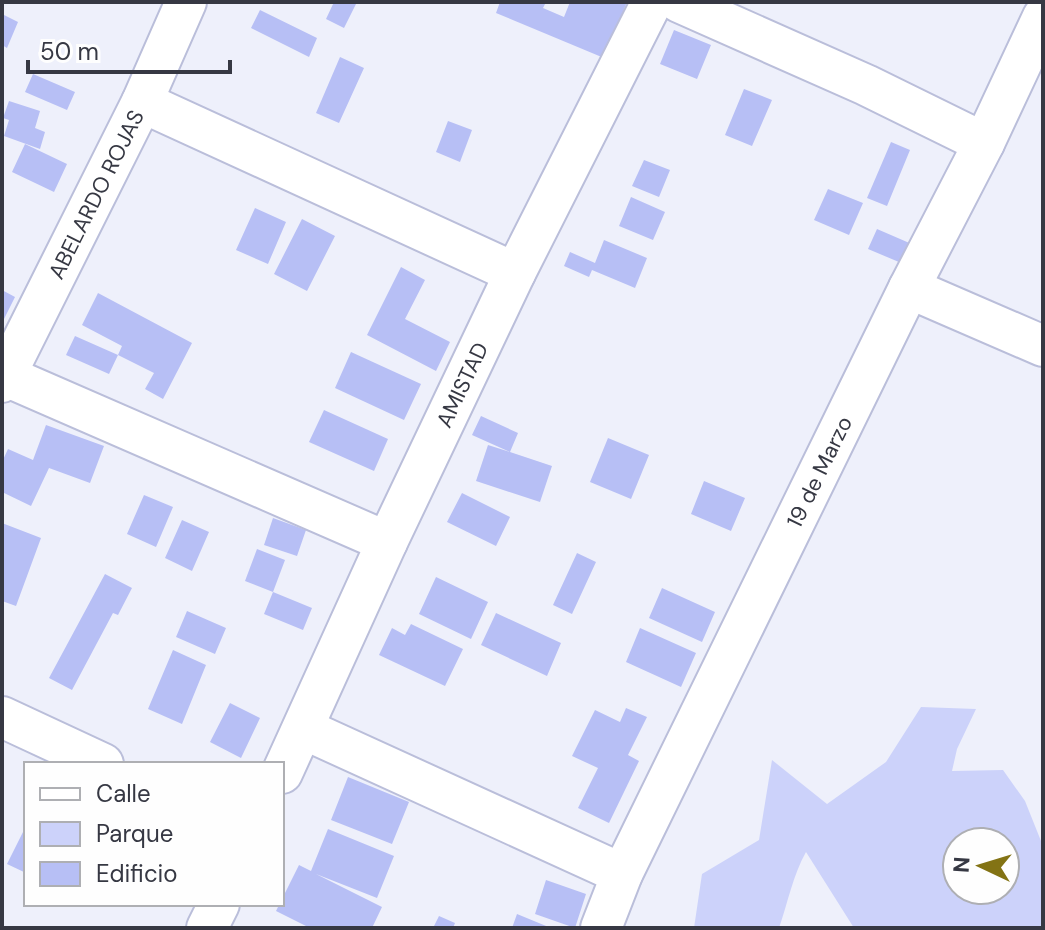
<svg xmlns="http://www.w3.org/2000/svg" width="1045" height="930" viewBox="0 0 1045 930" font-family="'DM Sans',sans-serif">
  <style>
    .green { fill: #ccd2fa; fill-rule: evenodd }
    .building { fill: #b7bff5 }
    .lines { fill: none; stroke-linecap: round; stroke-linejoin: round }
    .minor-casing { stroke: #babeda; stroke-width: 44 }
    .minor { stroke: #fff; stroke-width: 40 }
    .labels { text-anchor: middle; stroke-width: 8; stroke-linejoin: round; paint-order: stroke }
    .street-label { font-size: 22px; fill: #363843; stroke: #fefefe }
  </style>
  <rect width="100%" height="100%" fill="#eef0fb"/>
  <path class="green" d="M921,707L976,709L957,749L952,771L1003,770L1025,801L1043,846V928H854L806,852C793,875 788,902 779,928H694L702,874L759,840L772,760L827,804L886,762ZM957,842H1005V890H957Z"/>
  <path class="building" d="M334,2H357L344,28L326,19Z
    M500,2H546L543,8L564,17L570,2H627L604,58L496,13Z
    M260,10L317,38L309,57L251,28Z
    M2,14L18,22L7,48L2,45Z
    M674,30L711,45L697,79L660,64Z
    M340,57L364,68L339,123L316,113Z
    M33,74L75,92L67,110L25,92Z
    M744,89L772,100L752,146L725,135Z
    M9,101L40,111L35,128L45,132L40,149L4,136L9,120L3,118Z
    M448,121L472,130L460,162L436,152Z
    M891,142L910,150L887,206L867,198Z
    M25,144L67,164L54,192L12,172Z
    M644,160L670,170L659,197L632,186Z
    M828,189L863,203L849,235L814,220Z
    M631,197L665,212L653,240L619,226Z
    M255,208L286,222L268,264L236,250Z
    M302,219L335,236L307,291L274,274Z
    M877,229L914,245L906,265L868,249Z
    M604,240L647,258L635,288L592,270L589,277L564,266L570,252L595,263Z
    M401,267L425,280L405,319L450,342L436,371L367,335Z
    M2,290L15,297L2,323Z
    M98,293L192,343L163,399L145,389L154,373L118,355L122,346L82,325Z
    M75,336L118,355L109,374L66,355Z
    M351,352L421,384L404,420L335,388Z
    M324,410L388,439L374,471L309,442Z
    M481,416L518,433L510,452L552,466L540,502L476,481L488,445L510,452L472,435Z
    M46,425L104,446L90,483L49,468L31,506L2,492V462L8,449L33,460Z
    M608,438L649,455L631,499L590,482Z
    M704,481L745,498L731,531L691,514Z
    M462,493L510,517L496,546L447,522Z
    M144,495L173,507L156,547L127,534Z
    M273,518L306,530L297,556L264,545Z
    M182,520L209,532L192,571L165,558Z
    M2,523L41,538L16,606L2,601Z
    M257,549L285,560L273,592L245,581Z
    M577,553L596,562L572,614L553,605Z
    M105,574L132,588L118,615L113,613L72,690L49,678Z
    M436,577L488,602L471,639L419,614Z
    M662,588L715,612L702,642L649,618Z
    M273,592L312,608L303,630L264,614Z
    M187,611L226,628L215,654L176,637Z
    M496,613L561,643L547,676L481,645Z
    M411,624L463,649L445,686L379,655L392,628L405,635Z
    M640,628L696,653L681,687L626,662Z
    M173,650L206,665L182,724L148,709Z
    M230,703L260,718L241,758L210,742Z
    M626,708L647,717L628,755L639,761L609,823L578,808L598,768L572,756L595,710L620,722Z
    M348,777L409,802L392,844L331,820Z
    M26,826V873L7,864Z
    M328,829L394,856L377,898L316,874L382,907L372,928H310L276,911L299,865L311,871Z
    M546,880L586,894L575,928L535,914Z
    M517,914L551,928H512Z
    M439,916L455,923L453,928H433Z"/>
  <g class="lines">
    <defs>
      <g id="minor">
        <path d="M679,2L866,85L984,143"/>
        <path d="M142,102L515,273"/>
        <path d="M909,288L1043,346"/>
        <path d="M6,376L387,542"/>
        <path id="s1" d="M2,382L142,102L186,2"/>
        <path d="M2,717L103,764"/>
        <path d="M304,729L622,874"/>
        <path id="s2" d="M282,773L387,542L515,273L652,2"/>
        <path d="M207,928L219,904"/>
        <path id="s3" d="M601,928L622,874L909,288L984,143L1043,17"/>
      </g>
    </defs>
    <use href="#minor" class="minor-casing"/>
    <use href="#minor" class="minor"/>
  </g>
  <g class="labels">
    <g class="street-label">
      <text dy="8" stroke="none"><textPath href="#s1" startOffset="210">ABELARDO ROJAS</textPath></text>
      <text dy="8" stroke="none"><textPath href="#s2" startOffset="428">AMISTAD</textPath></text>
      <text dy="8" stroke="none"><textPath href="#s3" startOffset="506">19 de Marzo</textPath></text>
    </g>
  </g>
  <rect width="1045" height="930" fill="none" stroke="#363843" stroke-width="8"/>
  <rect x="24" y="762" width="260" height="144" fill="#fefefe" stroke="#aeafb3" stroke-width="2"/>
  <rect x="40" y="788" width="40" height="12" fill="#ffffff" stroke="#aeafb3" stroke-width="2"/>
  <text x="96" y="802" font-size="24" fill="#363843">Calle</text>
  <rect x="40" y="822" width="40" height="24" fill="#ccd2fa" stroke="#aeafb3" stroke-width="2"/>
  <text x="96" y="842" font-size="24" fill="#363843">Parque</text>
  <rect x="40" y="862" width="40" height="24" fill="#b7bff5" stroke="#aeafb3" stroke-width="2"/>
  <text x="96" y="882" font-size="24" fill="#363843">Edificio</text>
  <g transform="translate(981 866) rotate(274)"><circle r="38" fill="#fefefe" stroke="#aeafb3" stroke-width="2"/>
  <path d="M0-6L14 30L0 20L-14 30Z" fill="#837314"/>
  <text y="-12" font-size="22" font-weight="bold" text-anchor="middle" fill="#363843">N</text>
  </g>
  <path d="M28 60v12h202v-12" fill="none" stroke="#363843" stroke-width="4"/>
  <text x="40" y="60" font-size="24" fill="#363843" stroke="#fefefe" stroke-width="6" paint-order="stroke">50 m</text>
</svg>
